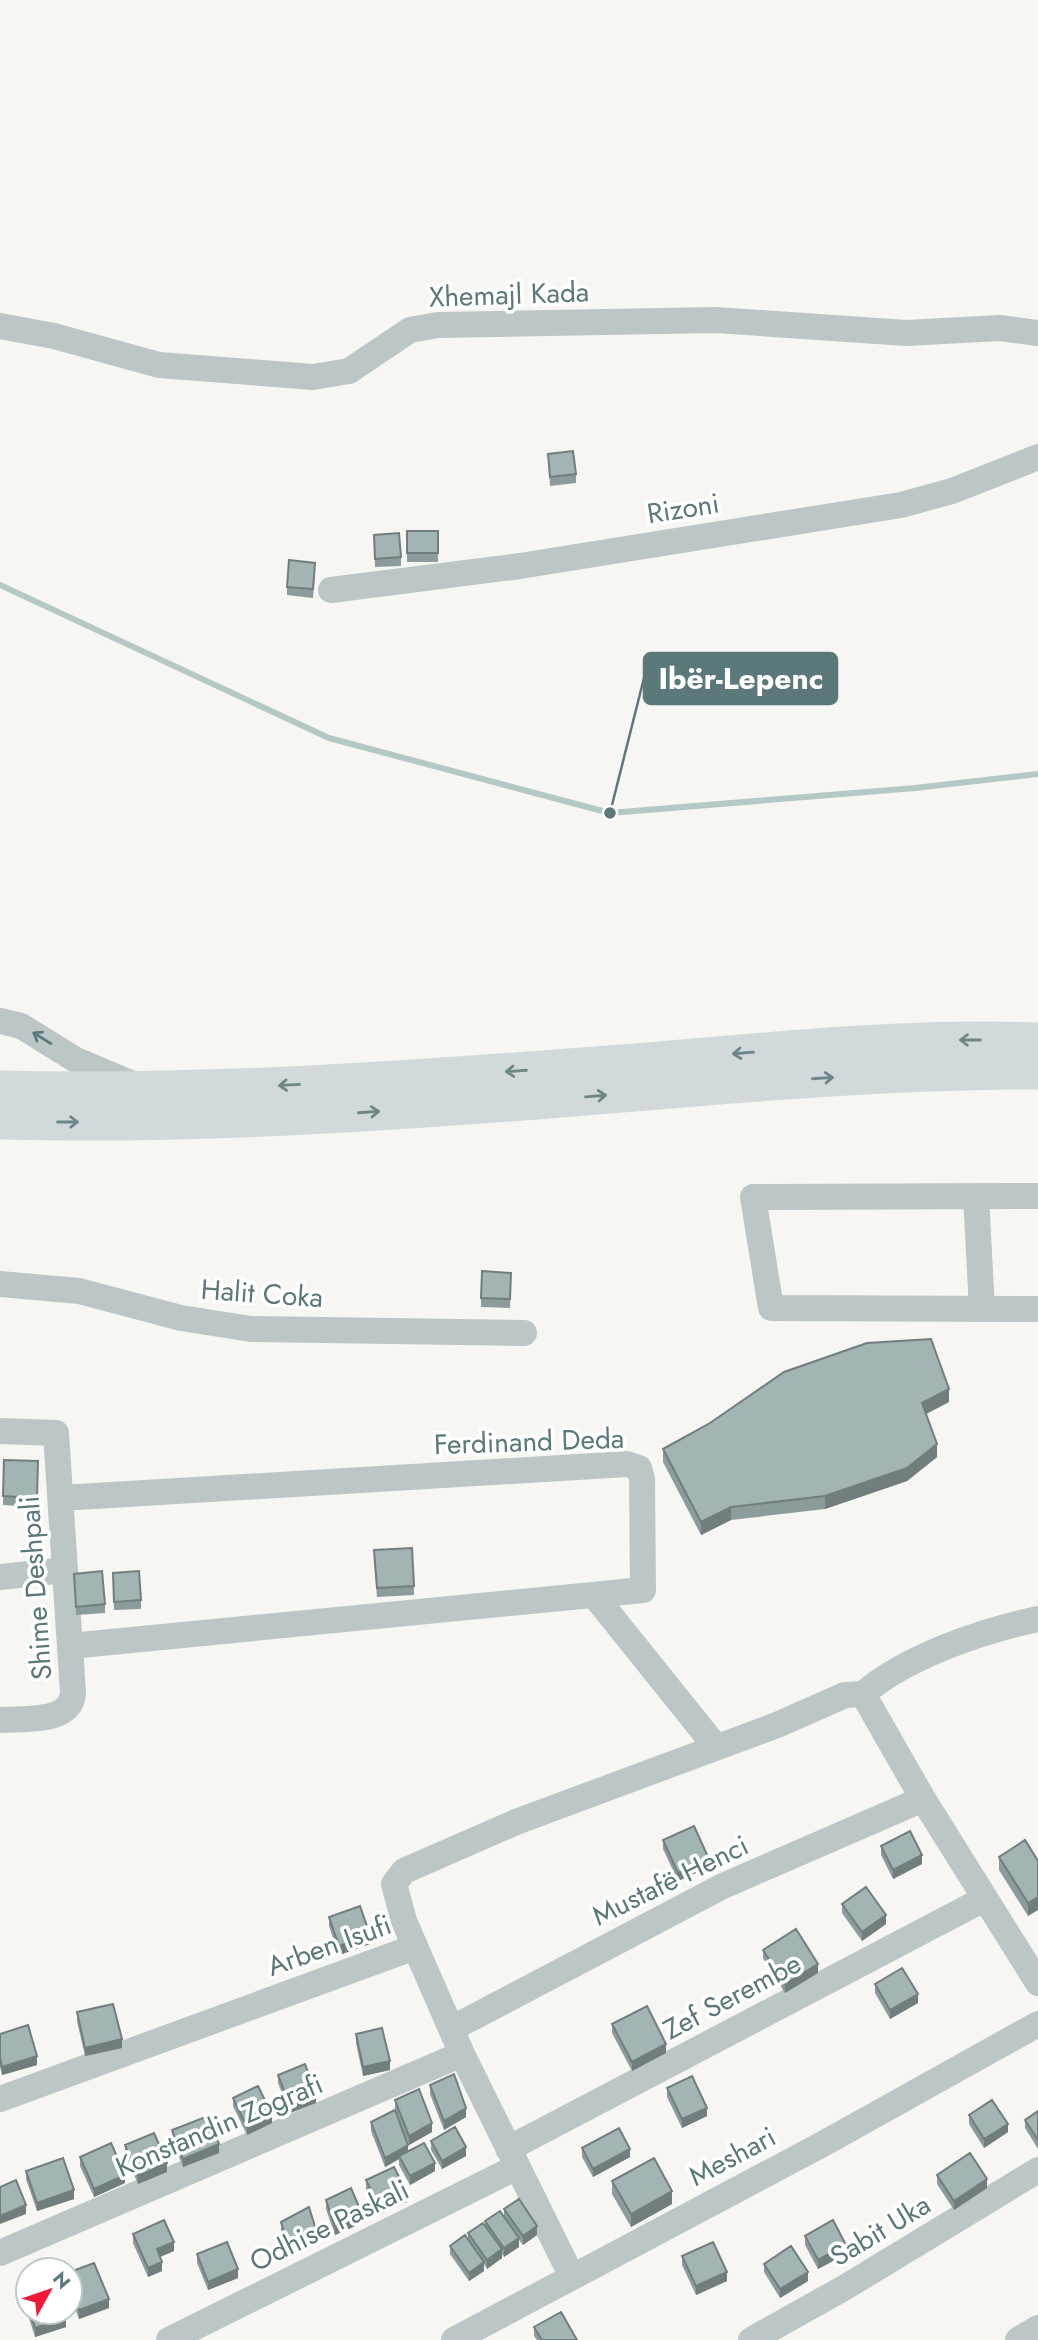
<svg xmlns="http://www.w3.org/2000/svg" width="1038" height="2340" viewBox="0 0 1038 2340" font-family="Jost,sans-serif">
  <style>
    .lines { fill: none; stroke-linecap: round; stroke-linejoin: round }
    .stream { stroke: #b4c8c6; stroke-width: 6 }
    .minor { stroke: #bcc6c6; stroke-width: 26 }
    .highway { stroke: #d1d9da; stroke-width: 37 }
    .wall { fill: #8c9b9b }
    .shaded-wall { fill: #727e7e }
    .building { fill: #a3b4b4; stroke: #727e7e; stroke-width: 2 }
    .oneway { stroke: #5b787b }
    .oneway2 { stroke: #6d8789 }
    .labels { text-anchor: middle; stroke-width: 7; stroke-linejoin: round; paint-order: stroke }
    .street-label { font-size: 28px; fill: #5b787b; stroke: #fff }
    .leader { fill: none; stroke: #5b787b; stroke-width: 2.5 }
    .callout-dot { fill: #5b787b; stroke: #fff; stroke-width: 2.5 }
    .callout { fill: #5b787b; stroke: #5b787b; stroke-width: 2.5 }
    .callout-label { font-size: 30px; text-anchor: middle; font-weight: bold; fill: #fff }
  </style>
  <rect width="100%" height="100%" fill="#f7f6f3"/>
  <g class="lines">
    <path class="stream" d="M0,585L329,738L610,813L915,788L1038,774"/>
    <path class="minor" d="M0,326L54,336L159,365L313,377L349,371L410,330L438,325L716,320L906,333L1000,328L1038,333
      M331,590L520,566L901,505L952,491L1038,457
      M0,1021L21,1026L76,1060L135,1085
      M976,1196L982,1309
      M1038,1196L753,1197L771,1308L1038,1309
      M0,1284L79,1291L181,1318L251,1329L524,1333
      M0,1431L56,1433L73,1693C71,1724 23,1718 0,1720
      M61,1498L627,1464L639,1468L642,1479L643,1590L70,1646
      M0,1577L65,1570
      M594,1595L716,1747
      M863,1694C907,1656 982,1631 1038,1619
      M451,2029L723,1886L923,1799
      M0,2099L415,1947
      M508,2149L984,1899
      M0,2253L462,2054
      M572,2277L462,2054L404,1921L394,1884L404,1871L516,1822L777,1725L845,1695L863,1694L923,1799L1038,1983
      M169,2340L517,2167
      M454,2340L821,2145L1038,2024
      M751,2340L844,2288L1038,2170
      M1018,2340L1038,2328"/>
    <path class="highway" d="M0,1089C208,1094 415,1079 622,1063C760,1052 899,1036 1038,1041
      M0,1121C192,1126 384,1113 575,1098C729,1085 883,1071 1038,1071"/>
  </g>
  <path class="wall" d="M548,454L576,474V483L550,486Z
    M407,531H438V562H407Z
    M374,535L401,557V566L375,567Z
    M315,572L313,598L287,595V587Z
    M511,1273L510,1308L481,1307V1298Z
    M949,1402L926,1414L937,1457L907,1481L825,1509L731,1520L701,1535L663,1462V1449Z
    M4,1460L38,1461L37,1507L3,1505Z
    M374,1559L414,1586V1595L377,1597Z
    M113,1573L141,1600V1609L114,1610Z
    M74,1574L105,1604V1613L76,1615Z
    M663,1840L709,1867L678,1881L663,1849Z
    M881,1846L922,1864L893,1879L881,1855Z
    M999,1857L1038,1861L1028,1916L999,1870Z
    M842,1904L886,1924L862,1941L842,1913Z
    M329,1917L370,1944L339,1955L329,1926Z
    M763,1950L818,1973L785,1993L763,1958Z
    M875,1984L918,2003L890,2019L875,1993Z
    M77,2012L122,2048L85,2056L77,2021Z
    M612,2024L666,2053L632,2071L612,2033Z
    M0,2034L37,2065L2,2075L0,2067Z
    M356,2034L390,2070L363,2076L356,2043Z
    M278,2075L316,2103L290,2113L278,2083Z
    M430,2085L466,2117L444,2130L430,2094Z
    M667,2088L707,2116L682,2128L667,2097Z
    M233,2098L272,2123L247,2135L233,2106Z
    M395,2100L432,2132L409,2145L395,2109Z
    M1038,2111V2149L1025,2128V2120Z
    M969,2115L1008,2132L984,2148L969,2124Z
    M371,2122L408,2151L435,2171L410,2185L399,2165V2159L385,2167L371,2131Z
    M172,2130L219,2153L183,2167L172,2139Z
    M431,2141L466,2156L442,2169L431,2150Z
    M125,2145L167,2172L138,2184L125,2154Z
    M582,2148L630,2157L593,2177L582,2157Z
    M80,2157L125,2183L94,2197L80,2166Z
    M26,2171L74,2199L37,2211L26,2179Z
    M937,2175L987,2188L954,2210L937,2184Z
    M366,2180L407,2202L379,2215L366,2189Z
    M612,2181L672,2204L631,2227L612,2194Z
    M326,2200L362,2223L335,2235L326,2209Z
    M504,2209L537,2235L523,2245L519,2240V2247L504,2257L502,2254V2258L487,2269L484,2264V2271L469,2281L450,2254V2246L468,2239V2233L485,2226V2221L504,2216Z
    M281,2222L317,2242L289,2256L281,2231Z
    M133,2234L174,2251L160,2257L162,2271L148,2277L133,2243Z
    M805,2236L846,2254L818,2269L805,2245Z
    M197,2254L238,2278L208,2290L197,2263Z
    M682,2256L727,2281L696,2295L682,2265Z
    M764,2264L808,2281L780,2298L764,2272Z
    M70,2272L109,2308L79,2319L70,2295Z
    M28,2285V2312H64L66,2327L35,2337L22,2296V2287Z
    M534,2327L577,2340H537L534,2336Z"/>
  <path class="shaded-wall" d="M949,1389V1402L922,1416V1403Z
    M937,1444V1457L907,1481L825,1509V1496Z
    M731,1507V1520L701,1535V1522Z
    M922,1855V1864L893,1879V1870Z
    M709,1859V1867L678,1881V1873Z
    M1038,1897V1910L1028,1916V1903Z
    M886,1915V1924L862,1941V1932Z
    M370,1935V1944L339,1955V1946Z
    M818,1964V1973L785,1993V1984Z
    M918,1994V2003L890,2019V2010Z
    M122,2039V2048L85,2056V2048Z
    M666,2044V2053L632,2071V2062Z
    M37,2056V2065L2,2075V2067Z
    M390,2061V2070L363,2076V2067Z
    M316,2094V2103L290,2113V2105Z
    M466,2108V2117L444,2130V2121Z
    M707,2108V2116L682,2128V2119Z
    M272,2115V2123L247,2135V2127Z
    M432,2123V2132L409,2145V2136Z
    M1008,2124V2132L984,2148V2139Z
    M219,2144V2153L183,2167V2159Z
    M408,2145V2154L399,2156V2159L385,2167V2158Z
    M466,2147V2156L442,2169V2161Z
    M630,2149V2157L593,2177V2169Z
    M167,2163V2172L138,2184V2176Z
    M435,2163V2171L410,2185V2176Z
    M125,2175V2183L94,2197V2189Z
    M987,2179V2188L954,2210V2201Z
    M74,2190V2199L37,2211V2203Z
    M672,2191V2204L631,2227V2214Z
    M407,2193V2202L379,2215V2207Z
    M26,2205V2214L0,2224V2216Z
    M362,2214V2223L335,2235V2227Z
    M537,2226V2235L523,2245V2236Z
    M317,2233V2242L289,2256V2248Z
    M519,2238V2247L504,2257V2248Z
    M174,2242V2251L157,2258V2249Z
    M846,2245V2254L818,2269V2260Z
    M502,2249V2258L487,2269V2260Z
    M162,2262V2271L148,2277V2268Z
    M484,2262V2271L469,2281V2273Z
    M238,2269V2278L208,2290V2282Z
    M727,2272V2281L696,2295V2286Z
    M808,2272V2281L780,2298V2289Z
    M109,2299V2308L79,2319V2310Z
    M66,2318V2327L35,2337V2328Z"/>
  <path class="building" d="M573,451L576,474L550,477L548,454Z
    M407,531H438V553H407Z
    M399,533L401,557L375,559L374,535Z
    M289,560L315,563L313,589L287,587Z
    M482,1271L511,1273L510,1299L481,1298Z
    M931,1339L949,1389L922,1403L937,1444L907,1468L825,1496L731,1507L701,1522L663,1449L710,1423L784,1372L867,1343Z
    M4,1460L38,1461L37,1498L3,1496Z
    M412,1548L414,1586L377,1588L374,1550Z
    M102,1571L105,1604L76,1607L74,1574Z
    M139,1571L141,1600L114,1602L113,1573Z
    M694,1826L709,1859L678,1873L663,1840Z
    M910,1831L922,1855L893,1870L881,1846Z
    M1025,1840L1038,1861V1897L1028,1903L999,1857Z
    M866,1887L886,1915L862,1932L842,1904Z
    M360,1906L370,1935L339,1946L329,1917Z
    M796,1929L818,1964L785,1984L763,1950Z
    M902,1968L918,1994L890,2010L875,1984Z
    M113,2004L122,2039L85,2048L77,2012Z
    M647,2006L666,2044L632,2062L612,2024Z
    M28,2025L37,2056L2,2067L0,2058V2034Z
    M382,2028L390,2061L363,2067L356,2034Z
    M305,2064L316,2094L290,2105L278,2075Z
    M454,2074L466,2108L444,2121L430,2085Z
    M692,2076L707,2108L682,2119L667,2088Z
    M258,2086L272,2115L247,2127L233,2098Z
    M419,2089L432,2123L409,2136L395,2100Z
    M992,2100L1008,2124L984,2139L969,2115Z
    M395,2110L408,2145L385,2158L371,2122Z
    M1038,2111V2140L1025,2120Z
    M208,2116L219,2144L183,2159L172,2130Z
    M455,2127L466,2147L442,2161L431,2141Z
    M619,2128L630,2149L593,2169L582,2148Z
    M154,2133L167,2163L138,2176L125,2145Z
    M111,2143L125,2175L94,2189L80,2157Z
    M424,2143L435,2163L410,2176L399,2156Z
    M970,2153L987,2179L954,2201L937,2175Z
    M63,2158L74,2190L37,2203L26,2171Z
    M654,2158L672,2191L631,2214L612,2181Z
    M394,2167L407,2193L379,2207L366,2180Z
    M16,2180L26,2205L0,2216V2187Z
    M351,2188L362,2214L335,2227L326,2200Z
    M519,2199L537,2226L523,2236L504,2209Z
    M309,2207L317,2233L289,2248L281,2222Z
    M500,2211L519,2238L504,2248L485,2221Z
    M164,2220L174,2242L157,2249L162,2262L148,2268L133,2234Z
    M833,2220L846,2245L818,2260L805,2236Z
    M483,2223L502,2249L487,2260L468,2233Z
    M465,2235L484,2262L469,2273L450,2246Z
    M227,2242L238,2269L208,2282L197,2254Z
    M713,2242L727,2272L696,2286L682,2256Z
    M791,2246L808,2272L780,2289L764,2264Z
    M94,2263L109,2299L79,2310L70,2287V2272Z
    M28,2285V2306L22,2287Z
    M30,2312H64L66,2318L35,2328Z
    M561,2312L577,2340H542L534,2327Z"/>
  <defs><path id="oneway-shaft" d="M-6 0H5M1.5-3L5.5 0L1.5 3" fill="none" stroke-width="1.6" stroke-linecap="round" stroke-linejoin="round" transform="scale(1.75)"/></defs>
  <use class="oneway" href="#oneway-shaft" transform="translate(42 1038) rotate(-148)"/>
  <g class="oneway2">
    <use href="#oneway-shaft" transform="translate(970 1040) rotate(-180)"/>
    <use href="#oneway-shaft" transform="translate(743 1053) rotate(175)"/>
    <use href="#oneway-shaft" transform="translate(516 1071) rotate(176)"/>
    <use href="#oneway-shaft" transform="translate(823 1078) rotate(-4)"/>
    <use href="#oneway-shaft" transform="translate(289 1085) rotate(177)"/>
    <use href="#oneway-shaft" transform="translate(596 1096) rotate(-5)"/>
    <use href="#oneway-shaft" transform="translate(369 1112) rotate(-4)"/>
    <use href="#oneway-shaft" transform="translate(68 1122)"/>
  </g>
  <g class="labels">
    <g class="street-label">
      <text transform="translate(509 294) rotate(-2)" y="10">Xhemajl Kada</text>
      <text transform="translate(683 508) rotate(-9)" y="10">Rizoni</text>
      <text transform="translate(262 1293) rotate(4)" y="10">Halit Coka</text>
      <text transform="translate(529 1441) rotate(-2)" y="10">Ferdinand Deda</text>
      <text transform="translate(35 1588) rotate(-94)" y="10">Shime Deshpali</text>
      <text transform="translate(670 1880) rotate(-26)" y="10">Mustafë Henci</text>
      <text transform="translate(329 1945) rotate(-20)" y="10">Arben Isufi</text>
      <text transform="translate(732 1996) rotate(-28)" y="10">Zef Serembe</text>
      <text transform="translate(219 2125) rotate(-23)" y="10">Konstandin Zografi</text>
      <text transform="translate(732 2156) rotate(-28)" y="10">Meshari</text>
      <text transform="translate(329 2225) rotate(-26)" y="10">Odhise Paskali</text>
      <text transform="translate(880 2230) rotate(-31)" y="10">Sabit Uka</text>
    </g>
  </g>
  <path class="leader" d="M610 813L644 678"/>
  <circle class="callout-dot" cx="610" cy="813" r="7"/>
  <rect class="callout" x="644" y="653" width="193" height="51" rx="7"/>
  <g class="callout-label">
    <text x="741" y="689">Ibër-Lepenc</text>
  </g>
  <g transform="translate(49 2291) rotate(50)"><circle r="33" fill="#ffffff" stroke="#bdc9ca" stroke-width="2"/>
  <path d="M0-5L12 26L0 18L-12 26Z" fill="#f11938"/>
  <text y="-10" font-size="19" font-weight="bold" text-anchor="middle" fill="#5b787b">N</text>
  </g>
</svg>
